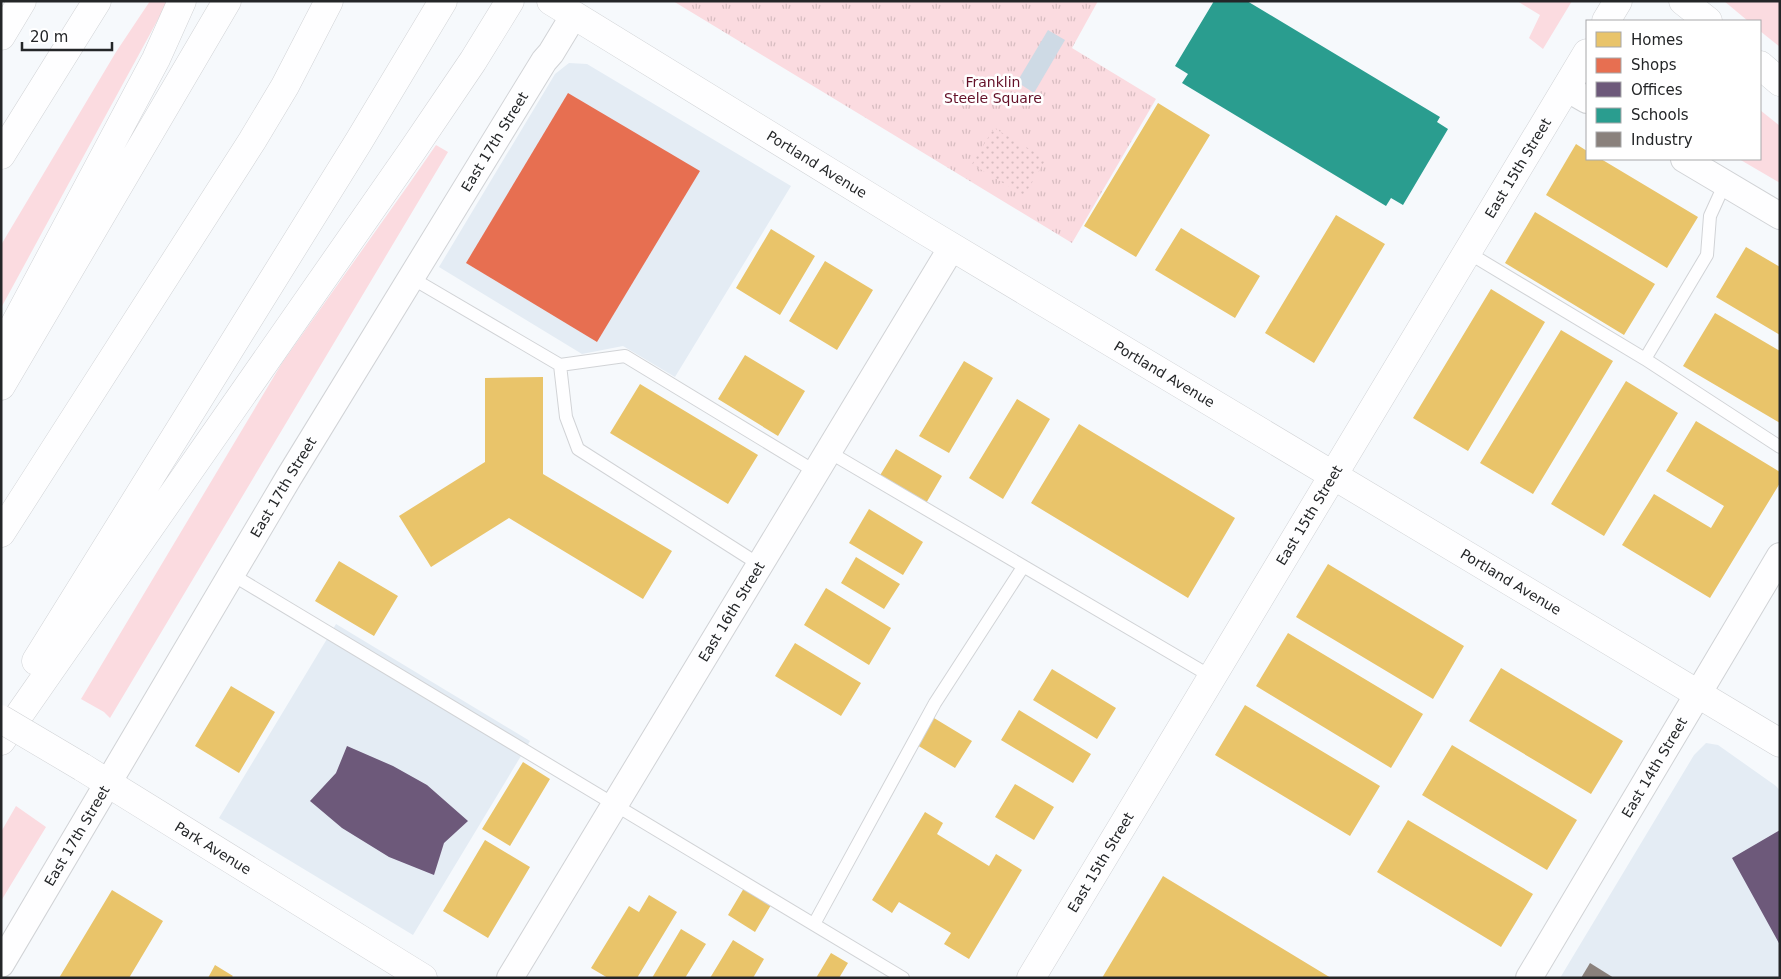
<svg xmlns="http://www.w3.org/2000/svg" width="1781" height="979" viewBox="0 0 1781 979" font-family="'DejaVu Sans',sans-serif">
  <style>
    .built { fill: #e4ecf4 }
    .grass { fill: #fbdbe0 }
    .park { fill: url(#park-tufts) }
    .garden { fill: url(#garden-dots) }
    .homes { fill: #e9c46a }
    .shops { fill: #e76f51 }
    .offices { fill: #6d597a }
    .schools { fill: #2a9d8f }
    .industry { fill: #8a817c }
    .building { fill: #cedae5 }
    .lines { fill: none; stroke-linecap: round; stroke-linejoin: round }
    .lane-casing { stroke: #d1d3d6; stroke-width: 14 }
    .street-casing { stroke: #d1d3d6; stroke-width: 28 }
    .secondary-casing { stroke: #d1d3d6; stroke-width: 29 }
    .highway-casing { stroke: #d1d3d6; stroke-width: 29 }
    .lane { stroke: #fefeff; stroke-width: 12 }
    .street { stroke: #fefeff; stroke-width: 26 }
    .secondary { stroke: #fefeff; stroke-width: 28 }
    .highway { stroke: #fefeff; stroke-width: 28 }
    .secondary-bridge-casing { stroke: #d1d3d6; stroke-width: 29; stroke-linecap: butt }
    .secondary-bridge { stroke: #fefeff; stroke-width: 28 }
    .labels { text-anchor: middle; stroke-width: 5; stroke-linejoin: round; paint-order: stroke }
    .park-label { font-size: 14px; fill: #641028; stroke: #fff }
    .street-label { font-size: 14px; fill: #242628; stroke: #fff }
  </style>
  <defs>
    <pattern id="park-tufts" width="24" height="20" patternUnits="userSpaceOnUse" patternTransform="scale(1.25)"><rect width="24" height="20" fill="#fbdbe0"/><path d="M3 7l-1-3M5 7V3M7 7l1-3M15 17l-1-3M17 17v-4M19 17l1-3" fill="none" stroke="#d7bcc0"/></pattern>
    <pattern id="garden-dots" width="8" height="8" patternUnits="userSpaceOnUse" patternTransform="scale(1.25)"><rect width="8" height="8" fill="#fbdbe0"/><path d="M2 2h.1M6 6h.1" fill="none" stroke="#d7bcc0" stroke-width="1.8" stroke-linecap="round"/></pattern>
  </defs>
  <rect width="100%" height="100%" fill="#f6f9fc"/>
  <path class="built" d="M569,63L587,64L791,186L675,377L623,346L582,354L439,267L555,74Z
    M336,624L530,741L413,935L219,818Z
    M1706,743L1718,745L1776,786L1780,791V978H1560L1694,755Z"/>
  <path class="grass" d="M150,1H168L1,308V245L116,52Z
    M1517,1H1572L1543,49L1529,38L1540,15Z
    M1724,1L1780,2V47L1760,31V21H1748Z
    M1760,110L1780,126V183L1739,159H1760Z
    M436,145L448,152L110,718L104,712L81,699L282,363L409,184Z
    M16,806L46,827L1,901V832Z"/>
  <path class="park" d="M673,1H1098L1072,48L1156,99L1072,243Z"/>
  <path class="garden" d="M994,128L1046,159L1024,196L972,164Z"/>
  <path class="homes" d="M1158,103L1210,135L1136,257L1084,226Z
    M1576,144L1587,151V159H1601L1698,217L1667,268L1546,195Z
    M1535,212L1655,284L1624,335L1505,263Z
    M1336,215L1385,244L1314,363L1265,333Z
    M1181,228L1260,276L1235,318L1155,270Z
    M771,229L815,256L780,315L736,288Z
    M1746,247L1780,267V335L1716,297Z
    M825,261L873,290L837,350L789,321Z
    M1491,289L1545,322L1468,451L1413,418Z
    M1715,313L1780,351V423L1683,366Z
    M1561,330L1613,361L1533,494L1480,463Z
    M745,355L805,391L778,436L718,399Z
    M964,361L993,378L949,453L919,436Z
    M543,377V474L672,551L643,599L509,518L431,567L399,516L485,462V378Z
    M1626,381L1678,413L1604,536L1551,504Z
    M640,384L758,455L728,504L610,433Z
    M1017,399L1050,419L1003,499L969,478Z
    M1696,421L1780,472V483L1710,598L1622,545L1654,494L1711,528L1724,506L1666,471Z
    M1079,424L1235,518L1188,598L1031,503Z
    M896,449L942,476L925,505L879,477Z
    M869,509L923,542L903,575L849,543Z
    M856,557L900,584L884,609L841,583Z
    M339,561L398,596L374,636L315,601Z
    M1328,564L1464,646L1433,699L1296,617Z
    M826,588L891,628L869,665L804,625Z
    M1288,633L1423,714L1391,768L1256,686Z
    M795,643L861,683L841,716L775,676Z
    M1501,668L1623,741L1591,794L1469,721Z
    M1052,669L1116,708L1097,739L1033,700Z
    M231,686L275,712L239,773L195,746Z
    M1245,705L1380,786L1350,836L1215,755Z
    M1019,710L1091,754L1073,783L1001,740Z
    M934,718L972,741L955,768L917,745Z
    M1452,745L1577,820L1547,870L1422,795Z
    M523,762L550,779L510,846L482,829Z
    M1015,784L1054,807L1034,840L995,817Z
    M925,812L943,823L937,834L989,866L996,854L1022,870L969,959L944,944L951,933L899,902L892,913L872,900Z
    M1408,820L1533,894L1501,947L1377,872Z
    M485,840L530,867L488,938L443,911Z
    M1163,876L1331,978H1102Z
    M744,888L771,905L755,932L728,915Z
    M112,890L163,921L129,978H59Z
    M649,895L677,912L637,978H608L591,968L629,906L639,912Z
    M681,929L706,944L685,978H652Z
    M733,940L764,959L753,978H710Z
    M831,953L848,963L839,978H816Z
    M215,965L233,976L231,978H208Z"/>
  <path class="shops" d="M568,93L700,171L597,342L466,263Z"/>
  <path class="offices" d="M347,746L393,766L427,785L468,821L444,843L434,875L389,857L342,828L310,801L336,773Z
    M1780,830V945L1732,858Z"/>
  <path class="schools" d="M1214,1H1247L1440,117L1437,122L1448,129L1403,205L1391,198L1386,206L1182,83L1188,74L1175,66Z"/>
  <path class="industry" d="M1590,963L1614,978H1581Z"/>
  <path class="building" d="M1048,30L1065,40L1034,93L1017,82Z"/>
  <g class="lines">
    <defs>
      <path id="lane" d="M1725,183L1710,216L1707,255L1645,359L1780,447
        M1467,252L1645,359
        M410,277L560,365L625,356L816,472
        M560,365L566,417L578,449L760,565
        M829,452L1212,677
        M231,574L903,978
        M814,924L935,703L1023,567"/>
      <g id="street">
        <path d="M1566,88L1587,100"/>
        <path d="M1684,159L1780,216"/>
        <path id="s1" d="M1,964L289,477L544,61L551,53L574,15"/>
        <path id="s2" d="M510,978L952,247"/>
        <path id="s3" d="M1529,978L1780,556"/>
      </g>
      <g id="secondary">
        <path id="s4" d="M551,1L922,229L1780,743"/>
        <path d="M1606,21L1618,1"/>
        <path id="s5" d="M82,767L423,978"/>
        <path id="s6" d="M1031,978L1587,53"/>
      </g>
      <path id="highway" d="M1683,1L1708,21
        M1,36L22,1
        M1760,65L1780,82
        M1,155L97,1
        M1,350L156,59L182,1
        M1,386L227,1
        M1,533L252,141L285,86L329,1
        M36,661L359,141L443,1
        M1,741L412,151L473,61L510,1"/>
    </defs>
    <use href="#lane" class="lane-casing"/>
    <use href="#street" class="street-casing"/>
    <use href="#secondary" class="secondary-casing"/>
    <use href="#highway" class="highway-casing"/>
    <use href="#lane" class="lane"/>
    <use href="#street" class="street"/>
    <use href="#secondary" class="secondary"/>
    <use href="#highway" class="highway"/>
    <defs>
      <path id="secondary-bridge" d="M1,719L82,767"/>
    </defs>
    <use href="#secondary-bridge" class="secondary-bridge-casing"/>
    <use href="#secondary-bridge" class="secondary-bridge"/>
  </g>
  <g class="labels">
    <g class="park-label">
      <text x="993" y="87">Franklin<tspan x="993" dy="16">Steele Square</tspan></text>
    </g>
    <g class="street-label">
      <text dy="5" stroke="none"><textPath href="#s1" startOffset="959">East 17th Street</textPath></text>
      <text dy="5" stroke="none"><textPath href="#s4" startOffset="312">Portland Avenue</textPath></text>
      <text dy="5" stroke="none"><textPath href="#s6" startOffset="945">East 15th Street</textPath></text>
      <text dy="5" stroke="none"><textPath href="#s4" startOffset="718">Portland Avenue</textPath></text>
      <text dy="5" stroke="none"><textPath href="#s1" startOffset="554">East 17th Street</textPath></text>
      <text dy="5" stroke="none"><textPath href="#s6" startOffset="540">East 15th Street</textPath></text>
      <text dy="5" stroke="none"><textPath href="#s4" startOffset="1122">Portland Avenue</textPath></text>
      <text dy="5" stroke="none"><textPath href="#s2" startOffset="428">East 16th Street</textPath></text>
      <text dy="5" stroke="none"><textPath href="#s3" startOffset="245">East 14th Street</textPath></text>
      <text dy="5" stroke="none"><textPath href="#s1" startOffset="149">East 17th Street</textPath></text>
      <text dy="5" stroke="none"><textPath href="#s5" startOffset="154">Park Avenue</textPath></text>
      <text dy="5" stroke="none"><textPath href="#s6" startOffset="135">East 15th Street</textPath></text>
    </g>
  </g>
  <rect width="1781" height="979" fill="none" stroke="#242628" stroke-width="5"/>
  <rect x="1586" y="20" width="175" height="140" fill="#ffffff" stroke="#a7a8a9"/>
  <rect x="1596" y="32" width="25" height="15" fill="#e9c46a" stroke="#a7a8a9"/>
  <text x="1631" y="45" font-size="15" fill="#242628">Homes</text>
  <rect x="1596" y="58" width="25" height="15" fill="#e76f51" stroke="#a7a8a9"/>
  <text x="1631" y="70" font-size="15" fill="#242628">Shops</text>
  <rect x="1596" y="82" width="25" height="15" fill="#6d597a" stroke="#a7a8a9"/>
  <text x="1631" y="95" font-size="15" fill="#242628">Offices</text>
  <rect x="1596" y="108" width="25" height="15" fill="#2a9d8f" stroke="#a7a8a9"/>
  <text x="1631" y="120" font-size="15" fill="#242628">Schools</text>
  <rect x="1596" y="132" width="25" height="15" fill="#8a817c" stroke="#a7a8a9"/>
  <text x="1631" y="145" font-size="15" fill="#242628">Industry</text>
  <path d="M22 42v8h90v-8" fill="none" stroke="#242628" stroke-width="2.5"/>
  <text x="30" y="42" font-size="15" fill="#242628" stroke="#ffffff" stroke-width="4" paint-order="stroke">20 m</text>
</svg>
